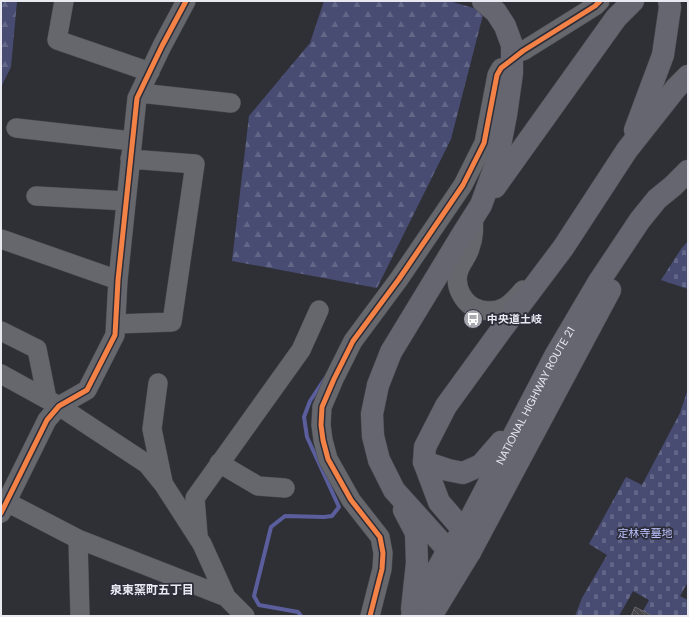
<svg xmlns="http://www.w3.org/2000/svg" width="689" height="617" viewBox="0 0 689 617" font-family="'DM Sans','Noto Sans JP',sans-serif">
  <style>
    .forest { fill: url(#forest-firs) }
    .cemetery { fill: url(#cemetery-stones) }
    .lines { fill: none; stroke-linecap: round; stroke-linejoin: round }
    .stream { stroke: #5b5e9d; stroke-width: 4 }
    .building { fill: url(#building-back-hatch); stroke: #67686e }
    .minor-casing { stroke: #4a4b50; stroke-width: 20 }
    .highway-casing { stroke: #4a4b50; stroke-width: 23 }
    .minor { stroke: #66676d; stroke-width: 19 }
    .highway { stroke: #65666f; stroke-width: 22 }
    .cycleway-casing { stroke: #2c2d39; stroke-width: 8 }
    .cycleway { stroke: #f48246; stroke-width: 5 }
    .labels { text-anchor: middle; stroke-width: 3.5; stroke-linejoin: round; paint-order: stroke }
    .poi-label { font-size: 11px; font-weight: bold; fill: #e8e9f1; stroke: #2c2d39; text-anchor: start }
    .street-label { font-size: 11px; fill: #e8e9f1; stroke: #2c2d39 }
    .park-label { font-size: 11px; fill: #bcc2fd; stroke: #2c2d39 }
    .neighbourhood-label { font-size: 12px; font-weight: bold; fill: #e8e9f1; stroke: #2c2d39 }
  </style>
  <defs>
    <pattern id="forest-firs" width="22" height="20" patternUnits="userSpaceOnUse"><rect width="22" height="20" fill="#484c73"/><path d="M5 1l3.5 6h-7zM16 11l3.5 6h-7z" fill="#626687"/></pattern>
    <pattern id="cemetery-stones" width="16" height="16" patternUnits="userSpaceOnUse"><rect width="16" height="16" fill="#484c73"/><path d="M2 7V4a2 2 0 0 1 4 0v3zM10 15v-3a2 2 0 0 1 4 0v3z" fill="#626687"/></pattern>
    <pattern id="building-back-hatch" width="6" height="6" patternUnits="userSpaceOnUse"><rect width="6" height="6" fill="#47474c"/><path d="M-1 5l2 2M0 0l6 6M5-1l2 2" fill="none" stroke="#626266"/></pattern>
  </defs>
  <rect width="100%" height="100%" fill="#2f3036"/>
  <path class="forest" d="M1,1H17L11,67L1,87Z
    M324,1H449L484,11L451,139L377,288L232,261L249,116L310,43Z"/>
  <path class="cemetery" d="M688,241V289L661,280L681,249Z
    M688,389V582L680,596L688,600V616H652L643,611L649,600L633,591L619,616H575L582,598L607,555L589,544L626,477L642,485L680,413Z"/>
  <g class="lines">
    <path class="stream" d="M301,616L298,612L259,605L254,596L271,527L285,516L324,517L332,516L339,507L307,437L304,417L310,401L326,377"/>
  </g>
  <path class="building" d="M635,607L643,611L652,616H631Z"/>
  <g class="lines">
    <defs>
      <path id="minor" d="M64,1L57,40L150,72
        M523,51L595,6L600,1
        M140,93L231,103
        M16,128L132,141
        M36,196L126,201
        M473,217C474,229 474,237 470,248C468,256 462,262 459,270C453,286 464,307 482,310C502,314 511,304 523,290
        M1,239L118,280
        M116,324L172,322L195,164L130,159
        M1,331L37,349L47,399
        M1,374L59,406L147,464L164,485L202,544L226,597
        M158,383L152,429L163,482
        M219,463L258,486L285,488
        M1,499L78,539L226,597L245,616
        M1,513L47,420L59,406L87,390L115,335L118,280L137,98L162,46L186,1
        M198,535L195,498L301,350L319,310
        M78,539L80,616
        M370,616L382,569L383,553L380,537L351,500L328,459L323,440L321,425L322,407L334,379L353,341L399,279L463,185L484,143L497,75L501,68"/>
      <g id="highway">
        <path d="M635,130L663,55L670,7L669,1"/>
        <path d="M495,187L616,18L633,1"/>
        <path d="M424,462L448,470L463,473L481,465L501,442"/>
        <path d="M404,510L416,533L417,563L412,609"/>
        <path d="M470,552L448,550L394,490L379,460L373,436L372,414L378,385L391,352L462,235L481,205L497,161L506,115L512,73V45L505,26L496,12L483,1"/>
        <path d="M470,552L464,531L439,502L424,462L425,447L446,406L499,333L563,248L627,150L676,88L688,76"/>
        <path id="s1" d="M412,616L448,550L464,531L555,356L598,283L640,220L657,199L673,186L688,171"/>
        <path d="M431,616L470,552L610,290"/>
      </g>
    </defs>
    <use href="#minor" class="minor-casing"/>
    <use href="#highway" class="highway-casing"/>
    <use href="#minor" class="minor"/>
    <use href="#highway" class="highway"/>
    <defs>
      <path id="cycleway" d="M1,513L47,420L59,406L87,390L115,335L118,280L137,98L162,46L186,1
        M370,616L382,569L383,553L380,537L351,500L328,459L323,440L321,425L322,407L334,379L353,341L399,279L463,185L484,143L497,75L501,68L523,51L595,6L600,1"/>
    </defs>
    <use href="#cycleway" class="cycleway-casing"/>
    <use href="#cycleway" class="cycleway"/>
  </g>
  <defs>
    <symbol id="bus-disc" viewBox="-11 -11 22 22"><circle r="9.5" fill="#a7a8b0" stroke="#2c2d39"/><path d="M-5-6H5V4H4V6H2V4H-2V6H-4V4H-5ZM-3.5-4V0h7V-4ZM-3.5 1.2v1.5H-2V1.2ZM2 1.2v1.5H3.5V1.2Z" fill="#fff"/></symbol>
  </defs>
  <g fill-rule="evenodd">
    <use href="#bus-disc" x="462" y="308" width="22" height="22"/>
  </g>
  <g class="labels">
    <g class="poi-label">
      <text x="487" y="323">中央道土岐</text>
    </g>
    <g class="street-label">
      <text dy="4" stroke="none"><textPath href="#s1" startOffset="253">NATIONAL HIGHWAY ROUTE 21</textPath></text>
    </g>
    <g class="park-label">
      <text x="645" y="537">定林寺墓地</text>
    </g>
    <g class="neighbourhood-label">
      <text x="152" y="594">泉東窯町五丁目</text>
    </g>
  </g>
  <rect width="689" height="617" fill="none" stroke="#e8e9f1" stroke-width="4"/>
</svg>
